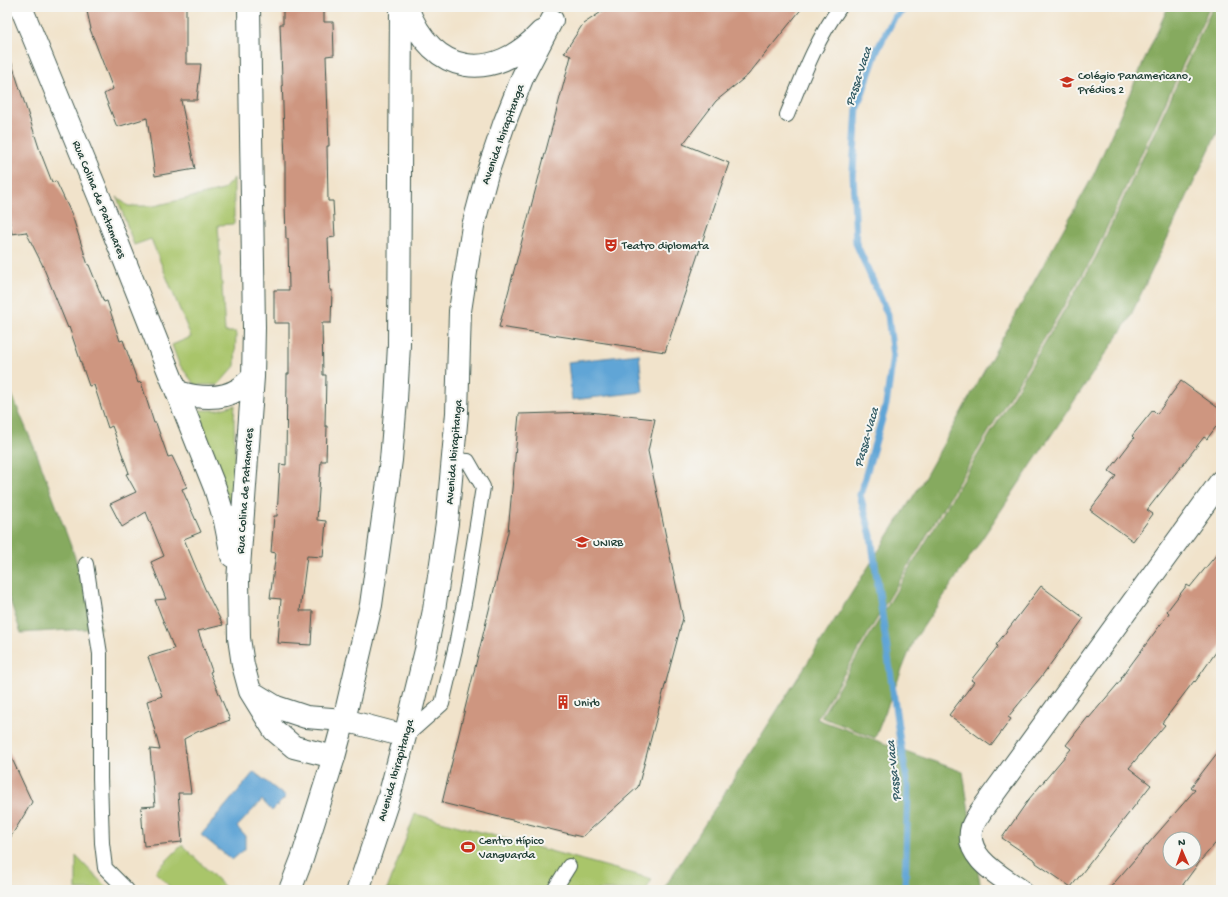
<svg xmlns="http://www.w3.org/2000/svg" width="1228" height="897" viewBox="0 0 1228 897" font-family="'Gochi Hand',sans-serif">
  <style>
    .green { fill: #a9c56b; stroke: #648150 }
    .forest { fill: #86aa5f; stroke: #52744a }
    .water { fill: #61a5d6; stroke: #407185 }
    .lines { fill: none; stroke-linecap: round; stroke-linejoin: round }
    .stream { stroke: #61a5d6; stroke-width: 7 }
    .building { fill: #ce9680; fill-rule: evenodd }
    .service-casing { stroke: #3e564b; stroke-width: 16 }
    .minor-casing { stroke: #3e564b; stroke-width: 24 }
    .secondary-casing { stroke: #3e564b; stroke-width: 24 }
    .service { stroke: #fff; stroke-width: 14 }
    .minor { stroke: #fff; stroke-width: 22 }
    .secondary { stroke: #fff; stroke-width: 22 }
    .labels { text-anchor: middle; stroke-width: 4; stroke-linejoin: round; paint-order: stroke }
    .poi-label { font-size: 12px; fill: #1f3d34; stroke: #f6f6f2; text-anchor: start }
    .street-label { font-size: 12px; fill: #1f3d34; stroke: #f6f6f2 }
    .water-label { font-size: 13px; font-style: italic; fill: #335c65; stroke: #f6f6f2 }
  </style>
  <rect width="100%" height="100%" fill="#f6f6f2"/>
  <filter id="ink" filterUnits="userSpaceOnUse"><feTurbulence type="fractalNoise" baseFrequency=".025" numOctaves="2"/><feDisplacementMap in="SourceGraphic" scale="8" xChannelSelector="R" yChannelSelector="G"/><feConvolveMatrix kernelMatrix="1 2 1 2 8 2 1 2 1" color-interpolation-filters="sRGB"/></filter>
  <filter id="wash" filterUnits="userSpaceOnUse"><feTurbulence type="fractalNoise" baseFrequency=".012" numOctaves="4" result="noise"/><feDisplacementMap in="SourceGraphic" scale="16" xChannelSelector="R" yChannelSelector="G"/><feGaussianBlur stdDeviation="0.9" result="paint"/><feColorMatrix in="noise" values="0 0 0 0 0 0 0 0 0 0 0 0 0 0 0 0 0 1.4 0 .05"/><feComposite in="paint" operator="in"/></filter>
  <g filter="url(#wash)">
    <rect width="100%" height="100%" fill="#f1e3cb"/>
    <path class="green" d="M234,178V224L218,225L225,332H236L235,366L218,385H195L179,364L172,345L191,337L151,239L134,245L117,197L128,206H154L223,190Z
      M235,405L234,419L236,508L231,509L215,467L198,410H217Z
      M415,814L652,879L646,890H387Z
      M182,845L228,890H173L155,872Z
      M76,856L109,890H76Z"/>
    <path class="forest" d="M1168,7H1210L1093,257L817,719L963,772L981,890H663L921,484L1093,176Z
      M1213,7H1221V125L1129,319L913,642L875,738L821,717L1096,257Z
      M7,383L39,459L101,628L21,633L7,592Z"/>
    <path class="water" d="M639,354L643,392L572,400L568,362Z
      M254,772L286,797L272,811L262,800L237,827L245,836V849L232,860L201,835Z"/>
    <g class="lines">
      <path class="stream" d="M905,890L908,786L900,741L871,536L860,495L886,405L893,356L888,315L856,243L853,171L857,108L877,50L894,18L907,7"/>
    </g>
    <g id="blocks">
      <path class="building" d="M86,7H186V64H201L197,100H181L195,169L155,176L147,118L117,127L104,94L113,89L90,29H91Z
        M283,7H324V22H333L334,55L326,56L329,146H327L328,201H333L335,237L328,238L330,290H332L331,323H322L323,375H326L325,426H327L326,461H321L317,520L326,521L323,557L307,556L300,611H313L311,645L278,643L281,599L270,598L276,553L271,552L274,516H277L280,464L286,465L287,374H289V323H274V290H289L288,239H286L285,203V161L280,24H283Z
        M609,7H803L748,75L716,101L683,144L729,163L665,352L499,327L571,56L564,53L583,24Z
        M7,61H11L40,151L52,182L56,181L72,215L88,265H89L104,302L107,301L120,341L123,340L138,383L141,382L154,423H156L168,457L172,456L187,487L182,489L201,532L184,539L205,589L223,625L198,631L212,671L210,672L230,720L197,732L184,739L191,793H178L182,842L144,846L141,807L155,806L150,749L160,750L147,701L162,696L148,657L174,649L155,600L166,599L151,562L164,556L146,512L122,527L110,504L136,492L126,474L129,473L112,426L108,428L94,385L89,386L69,327L68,328L42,264L26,232L12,234L7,209Z
        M1181,381L1221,410V420L1207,439L1204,437L1147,510L1153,514L1133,541L1090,510L1116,476L1109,471L1134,438L1132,436L1153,410L1157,414Z
        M589,412L655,419L648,451L683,618L638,787L582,837L442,803L508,532L519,414Z
        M1221,549V645L1195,682L1194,681L1162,723L1165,725L1129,768L1151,785L1071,887L1036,863V861L1002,838L1029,799L1071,749L1066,745L1088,717L1089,718L1122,679L1121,678L1169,613L1167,611L1187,585L1190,587Z
        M1041,586L1084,618L1041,677L1008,717L1011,719L991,746L949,715L974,682L971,680L998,646L996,645Z
        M7,748L32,802L7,843Z
        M1221,748V837L1201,860L1179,890H1108L1195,790L1191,787ZM1170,839H1194V863H1170Z"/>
    </g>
  </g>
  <g filter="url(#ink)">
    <use href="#blocks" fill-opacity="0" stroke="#3e564b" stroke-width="1"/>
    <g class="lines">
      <defs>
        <path id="service" d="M787,115C803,76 815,42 840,7
          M86,564L100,654V778L102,843L105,868L127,890
          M406,736L442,704L456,645L467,587L483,487L468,461L453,460
          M554,890L569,866"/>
        <path id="minor" d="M21,7L107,216L215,488L225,521L232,556
          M249,7L254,327L253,377L238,581L239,638L243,665L250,691L274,730L294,747L334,757
          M178,392C198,398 220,401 239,389C244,386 248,381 253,377
          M253,693L276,707L306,717L344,720
          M1020,890C1001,876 963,857 972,827C974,822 978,816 981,811L1221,481"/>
        <path id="secondary" d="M407,7C432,76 493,84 541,32
          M344,720L405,736
          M290,890L302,859L334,757L344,720L371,605L391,460L396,400L399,345L401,7
          M358,890L389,797L405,736L426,650L434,610L447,523L457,413L460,311L473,226L487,174L504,124L523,76L552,20"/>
      </defs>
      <use href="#service" class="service-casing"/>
      <use href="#minor" class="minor-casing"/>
      <use href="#secondary" class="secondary-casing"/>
      <use href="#service" class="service"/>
      <use href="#minor" class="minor"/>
      <use href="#secondary" class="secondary"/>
    </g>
  </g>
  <defs>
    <symbol id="school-bare" viewBox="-9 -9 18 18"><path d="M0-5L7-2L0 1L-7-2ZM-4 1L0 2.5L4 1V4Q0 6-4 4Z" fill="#c8321e" stroke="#f6f6f2" stroke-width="2.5" paint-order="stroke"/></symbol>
    <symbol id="theatre-bare" viewBox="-9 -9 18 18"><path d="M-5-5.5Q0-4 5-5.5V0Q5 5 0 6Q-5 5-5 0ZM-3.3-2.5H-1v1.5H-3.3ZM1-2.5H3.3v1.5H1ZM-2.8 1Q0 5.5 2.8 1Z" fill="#c8321e" stroke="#f6f6f2" stroke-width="2.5" paint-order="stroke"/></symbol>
    <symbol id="university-bare" viewBox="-9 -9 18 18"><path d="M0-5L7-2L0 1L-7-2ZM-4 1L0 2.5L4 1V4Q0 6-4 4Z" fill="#c8321e" stroke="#f6f6f2" stroke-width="2.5" paint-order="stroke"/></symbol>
    <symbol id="building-bare" viewBox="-9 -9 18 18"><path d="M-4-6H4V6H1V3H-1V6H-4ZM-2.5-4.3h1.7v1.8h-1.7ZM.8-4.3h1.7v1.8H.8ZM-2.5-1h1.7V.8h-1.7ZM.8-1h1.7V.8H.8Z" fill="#c8321e" stroke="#f6f6f2" stroke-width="2.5" paint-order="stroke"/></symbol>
    <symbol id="stadium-bare" viewBox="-9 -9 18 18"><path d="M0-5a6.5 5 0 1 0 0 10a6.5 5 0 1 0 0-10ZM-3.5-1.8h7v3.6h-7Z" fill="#c8321e" stroke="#f6f6f2" stroke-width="2.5" paint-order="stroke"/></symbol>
  </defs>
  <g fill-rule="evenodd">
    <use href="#school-bare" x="1057" y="72" width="20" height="20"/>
    <use href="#theatre-bare" x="601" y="235" width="20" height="20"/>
    <use href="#university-bare" x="572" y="532" width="20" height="20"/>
    <use href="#building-bare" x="553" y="692" width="20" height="20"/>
    <use href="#stadium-bare" x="458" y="837" width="20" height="20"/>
  </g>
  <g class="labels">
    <g class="poi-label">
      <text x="1078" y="79">Colégio Panamericano,<tspan x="1078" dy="14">Prédios 2</tspan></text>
      <text x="622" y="249">Teatro diplomata</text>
      <text x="593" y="546">UNIRB</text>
      <text x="574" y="706">Unirb</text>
      <text x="479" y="844">Centro Hípico<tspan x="479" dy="14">Vanguarda</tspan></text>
    </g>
    <g class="street-label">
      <text transform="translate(502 134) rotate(-70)" y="4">Avenida Ibirapitanga</text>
      <text transform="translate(100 199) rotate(68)" y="4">Rua Colina de Patamares</text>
      <text transform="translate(453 452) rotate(-85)" y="4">Avenida Ibirapitanga</text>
      <text transform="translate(244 491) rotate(-86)" y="4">Rua Colina de Patamares</text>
      <text transform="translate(395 770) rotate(-74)" y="4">Avenida Ibirapitanga</text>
    </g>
    <g class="water-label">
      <text transform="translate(857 76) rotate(-72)" y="5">Passa-Vaca</text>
      <text transform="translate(865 437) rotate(-74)" y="5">Passa-Vaca</text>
      <text transform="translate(892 771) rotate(-96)" y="5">Passa-Vaca</text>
    </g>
  </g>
  <rect width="1228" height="897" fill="none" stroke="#f6f6f2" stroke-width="24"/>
  <g transform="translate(1182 851) rotate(358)"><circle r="19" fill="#f6f6f2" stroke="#a0aca6"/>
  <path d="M0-3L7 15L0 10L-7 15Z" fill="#c8321e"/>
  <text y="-6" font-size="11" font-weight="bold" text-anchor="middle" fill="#1f3d34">N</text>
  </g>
</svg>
